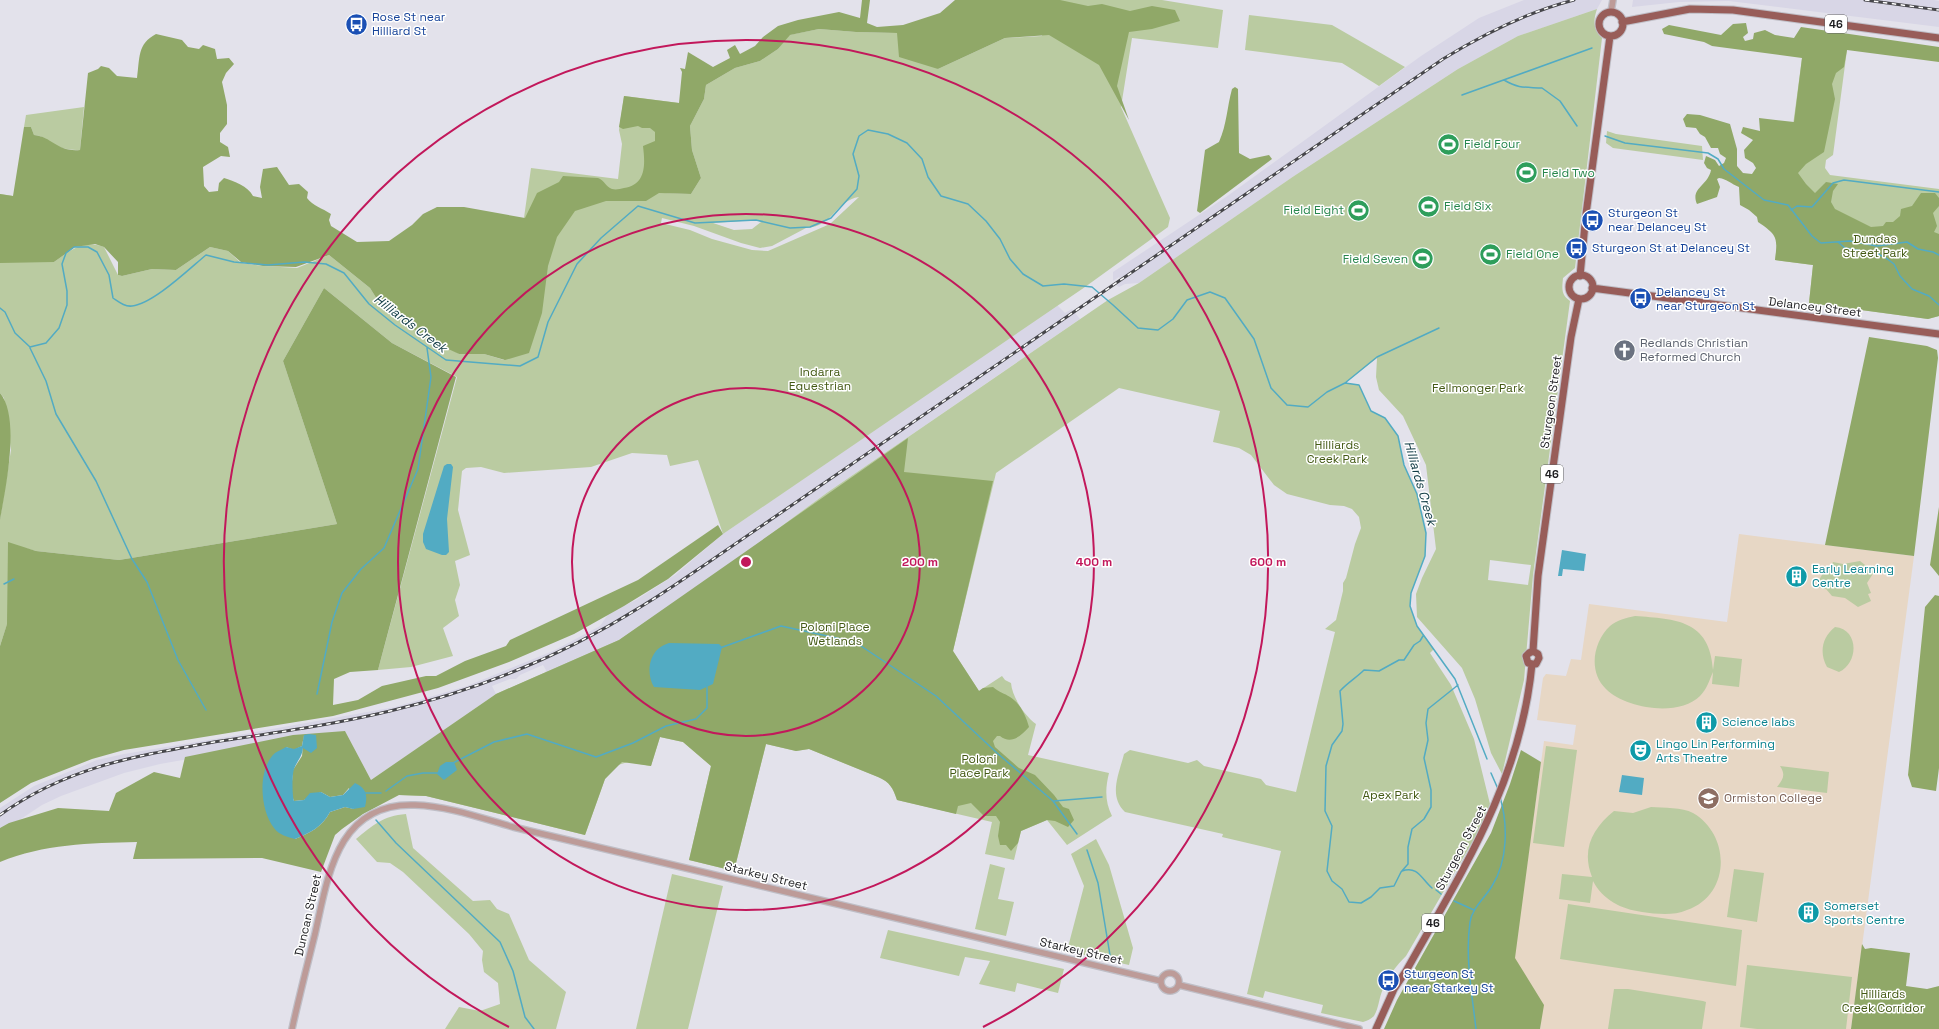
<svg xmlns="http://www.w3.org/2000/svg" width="1939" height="1029" viewBox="0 0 1939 1029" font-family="'Space Grotesk',sans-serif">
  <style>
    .built { fill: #d8d6e6 }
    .education { fill: #e7d7c5 }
    .green { fill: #bacba1; fill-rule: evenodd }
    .forest { fill: #90a868; fill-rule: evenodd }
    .water { fill: #52abc3 }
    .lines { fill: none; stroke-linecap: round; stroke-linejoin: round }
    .stream { stroke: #52abc3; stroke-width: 1.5 }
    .minor-casing { stroke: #bfbec6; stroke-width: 8 }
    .major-casing { stroke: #bfbec6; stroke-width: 9 }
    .minor { stroke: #bd9b98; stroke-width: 5.5 }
    .major { stroke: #985d59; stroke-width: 7 }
    .rail-casing { stroke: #46464a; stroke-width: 3 }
    .rail { stroke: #fff; stroke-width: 1.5; stroke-dasharray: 4.5; stroke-linecap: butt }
    .ring { fill: none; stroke: #c2185b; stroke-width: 2 }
    .labels { text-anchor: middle; stroke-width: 3; stroke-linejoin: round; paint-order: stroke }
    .shield { fill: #fff; stroke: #606062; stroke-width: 1 }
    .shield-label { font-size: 11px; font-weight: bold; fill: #1c1c1f }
    .transit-label { font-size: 12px; fill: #164399; stroke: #fff; text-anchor: start }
    .leisure-label { font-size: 12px; fill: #27864d; stroke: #fff; text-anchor: start }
    .park-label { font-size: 12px; fill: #445a15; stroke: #fff }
    .street-label { font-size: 12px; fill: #1c1c1f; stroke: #fff }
    .worship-label { font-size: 12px; fill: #5b616d; stroke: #fff; text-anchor: start }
    .culture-label { font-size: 12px; fill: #0d838f; stroke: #fff; text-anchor: start }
    .education-label { font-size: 12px; fill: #785e54; stroke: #fff; text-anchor: start }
    .water-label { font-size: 13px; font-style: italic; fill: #103a44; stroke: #fff }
    .centre { fill: #c2185b; stroke: #fff; stroke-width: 2 }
    .ring-label { font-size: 12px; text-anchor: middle; font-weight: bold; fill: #c2185b; stroke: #fff; stroke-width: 3; stroke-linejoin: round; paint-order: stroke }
  </style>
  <rect width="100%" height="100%" fill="#e3e2eb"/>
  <path class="built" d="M1524,0H1602L1597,9L1518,36L1458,69L1294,176L1139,283L1125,284L1119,287L1116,285L1121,281L1119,277L1113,281V272L1226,197L1421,56L1479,18Z
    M1633,0H1934L1939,1V27L1729,1L1679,2L1632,7Z
    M1057,305L1065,313L1072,309L1080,319L828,492L719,572L619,640L545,673L546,670L543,665L520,675L516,679H510L492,686L496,694L371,780L345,731L160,764L124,773L61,796L42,805L0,833V808L34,786L97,760L124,754L250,733L395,707L467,686L553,651L600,626L609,613L636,600L675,575L723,534Z"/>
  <path class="education" d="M1739,534L1914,556L1851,1029H1540L1543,1005L1514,958L1544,741L1573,745L1576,725L1537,720L1543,678L1546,674L1566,676L1571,659L1581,660L1589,604L1727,622Z"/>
  <path class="green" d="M1047,0H1162L1223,10L1218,48L1132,38L1121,107L1170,218L1168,227L1085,287L723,534L698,460L670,466L667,455L632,453L591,467L504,473L481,467L466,468L462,471L458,510L470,555L455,561L460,585L455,600L459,616L443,628L453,656L411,667L378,670L457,377L392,343L324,288L283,361L337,524L119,560L36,551L25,548L30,553L0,646V519L11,450L4,398L0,393V194L13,196L54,262C71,250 83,239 104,247L118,275L122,276L152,269L176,270L210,247L228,251L241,263L263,266L297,268L329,255L370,288L380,304L459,354H484L504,360L531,168L618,179L622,144L619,130L624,96L679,103L665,193L691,194L701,178L692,150L690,126L704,99L706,85L735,68L760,61L778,49L789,35L819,29L856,32L897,33L938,69L1005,38L1042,36ZM859,197L830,224L768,251L752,250L712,239L690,230L661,223L662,218L694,226L741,243L760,248L772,246L806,228C833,227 836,200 859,197ZM756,220L761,222L752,229L734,230L713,223Z
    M1597,9C1593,21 1593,28 1602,38L1575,268L1563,278C1562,289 1561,295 1570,301L1533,575L1524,680L1502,774L1491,753L1475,699L1462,668L1417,617L1416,594L1422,578L1436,549L1426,465L1403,416L1379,390L1376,377L1377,358L1345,383L1359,385L1371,411L1385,418L1398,436L1404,465L1417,494L1426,533L1425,556L1411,593L1410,606L1417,626L1434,649L1430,653L1451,685L1474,739L1490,804L1477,834L1406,956C1396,966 1388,976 1383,989C1379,997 1379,1008 1374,1016C1371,1019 1367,1021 1363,1022L1321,1013L1323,1005L1265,991L1263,998L1247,994L1281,851L1222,837L1223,834L1125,812C1108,796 1119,774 1124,754L1130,750L1188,763L1197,760L1204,766L1261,779L1266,785L1296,792L1335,632L1325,629L1336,620L1343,591V583L1346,578L1355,544L1361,528L1359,517L1352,509L1344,506L1330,505L1287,494L1274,485L1251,455L1239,448L1213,442L1220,411L1119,388L996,473L953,651L979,691L1002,676L1005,680L1011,683C1012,697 1025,716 1036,724L1028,755L1109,773C1105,789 1105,802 1112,816L1067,845L1047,820L1021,831L1014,860L985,854L992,822L897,800C893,788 890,782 878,777L809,749L796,751L766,744L734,871L689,860L711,766L683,742L660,737L651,766L628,762L618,765L605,779L585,835L426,796L399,795L496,694L619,640L719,572L828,492L1108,300L1139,283L1294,176L1458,69L1518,36ZM1490,560L1531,565L1528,585L1488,580Z
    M1249,15L1332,25L1405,67L1379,86L1342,63L1245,50Z
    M1804,43L1847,50L1833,155L1826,160L1825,168L1830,175L1939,189V316L1928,319L1809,303L1813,265L1775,260Z
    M84,107L80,150C70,150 60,149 52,143C45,139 43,136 34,135L31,127H24L26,115Z
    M1607,131L1616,134L1702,146L1703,160L1613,148L1606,143Z
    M1860,561L1874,572L1867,583L1871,593L1868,594L1871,601L1858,607L1845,598L1832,596L1826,589L1815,587L1826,568L1831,566L1833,562L1843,564Z
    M1635,616C1676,619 1710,620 1713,670L1715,656L1742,659L1739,687L1712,684L1713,672C1709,681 1707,689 1700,696C1679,717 1626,709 1606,689C1588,672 1593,642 1610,626C1617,620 1626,618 1635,616Z
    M1835,627C1859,629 1859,663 1839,672L1827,667C1819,653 1822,637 1835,627Z
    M1546,746L1577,750L1564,847L1533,843Z
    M1780,766L1829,772L1827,793L1777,787C1783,779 1786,775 1780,766Z
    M1651,807C1664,808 1682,807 1693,813C1731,835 1731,895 1687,910C1673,916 1657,914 1642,912C1621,909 1603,900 1593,881L1590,903L1559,899L1562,874L1592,877C1581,849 1593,828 1614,811L1633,813Z
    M406,814L413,848L473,901L490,900L497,909L509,914L529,960L566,992L556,1029H445L459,1007L480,1011L500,1004L498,983L484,972L482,960L483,951L469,934L403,872L390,863L377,862L356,839C373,825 383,816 406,814Z
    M1096,839L1109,865L1133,948L1129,965L1067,951L1084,886L1071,854Z
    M990,864L1005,868L998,899L1014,902L1006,936L975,929Z
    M1734,869L1764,873L1757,922L1727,917Z
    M672,874L723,886L688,1029H636Z
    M1568,904L1742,930L1736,986L1560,959Z
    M888,930L1064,969L1058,993L1017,983L1015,992L979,984L990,961L965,957L959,976L880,958Z
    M1747,965L1852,977L1846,1029H1757L1740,1027Z
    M1614,989H1628L1703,1001L1706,1002L1702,1029H1608Z"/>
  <path class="forest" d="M862,0H870L867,23L877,27L903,25L940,13L955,0H1060L1088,6L1102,4L1130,11L1152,6L1175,10L1180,21L1152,29L1129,32L1117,86L1129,120L1099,65L1049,35L1005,38L938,69L899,57L897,33L856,32L819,29L790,35L778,49L760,61L735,68L706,85L704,99L690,126L692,150L701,178L691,194L659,193L646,201H606L575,211L557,237L548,266L542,313L529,353L505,360L484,354H459L427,339L380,304L370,288L329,255L296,267L263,266L241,262L228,251L210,247L176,270L152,269L122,276L118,275V262L104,247L95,244L75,247L54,262L0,263V194L13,196L24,127H31L34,135C53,137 56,152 80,150L88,73L98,69L101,66L109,68L117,76L137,78C140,58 137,44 156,34L182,40L188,47L199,49L203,45L215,49L217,59L229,58L234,64L226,73L222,82L227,105V124L220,133V142L228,147L230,157L221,156L203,167L204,186L209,192L218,191L219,183L224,178C234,181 248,186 253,196L262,198L260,187L263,169L277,167L289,185L299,184L308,192L307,198C313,206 322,208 331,214L329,220L331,226L357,242L389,241L412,225L423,214L437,207H464L525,218L537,193L559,182L563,176L598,178C604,180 606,187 612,189C616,190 620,189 624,188C647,185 645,163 643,146L655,141V132L650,128H642L638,126L623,129L619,127L624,96L679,103L682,72L680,68L685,69L688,52L713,67L730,58L727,50L735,45L740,54L755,46L763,37L778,26L798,20L839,12L860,18Z
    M1746,23L1748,33L1743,37L1745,41L1753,39L1754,33L1765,30L1775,35L1794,38L1801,27L1939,47V62L1847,50L1844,67L1836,73L1832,84L1835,99L1824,152L1806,164L1798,173L1806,184L1815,193L1826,182L1838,184L1833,191L1831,202L1835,209L1871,227L1883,226L1886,222H1893L1900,216L1901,209L1912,206L1921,193H1935L1939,198V206L1933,213L1937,226L1934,232L1939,234V316L1928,319L1809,303L1813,265L1775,260C1778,237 1777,235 1758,222L1757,217L1749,210L1740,205L1739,187C1731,184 1727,179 1719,178L1717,179L1720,187L1717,197L1697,204C1690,188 1708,186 1711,170L1707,168L1704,163L1706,156L1715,160L1719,166L1724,163L1726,158L1720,154L1718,148H1711L1705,137L1700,134L1696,128L1686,127L1683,119L1687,114L1700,115L1730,124L1737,149V166L1743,173L1752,174L1756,168L1753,163L1745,158L1744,150L1753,140L1741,133L1743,127L1760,131L1759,118L1794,122L1802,58L1712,46L1704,42L1664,34L1662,29L1669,25L1721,35L1733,24Z
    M1235,87L1238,89L1239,153L1250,159L1269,155L1272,159L1200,213L1197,211L1205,150L1219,142C1227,124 1227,107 1232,89Z
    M324,288L392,343L456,377L378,670L350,672L334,679L333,705L358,700L382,686L426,676H436L465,661L506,646L510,640L638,580L718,525L723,534L668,579L624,606L574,634L509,662L438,688L333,716L124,750L92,759L31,783L0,803V646L7,624L8,542L36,551L119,560L337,524L283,361Z
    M1869,337L1927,346L1937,350L1938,358L1914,556L1825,545Z
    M0,393C21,418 5,490 0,520Z
    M908,438L904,472L993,481L953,651L979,691L983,688L993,687C1000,693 1004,693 1010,697C1020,703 1026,716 1029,727C1021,736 1011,745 1000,736H997L993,741L995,747L1019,768L1035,775L1054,795L1063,807L1069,809L1074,820L1068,827L1055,821L1047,820L1021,831L1018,843L1011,851L1006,845H1000L998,836L1000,822L996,816H984L971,803L958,806L956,814L897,800C893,788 890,782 878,777L809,749L796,751L766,744L734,871L689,860L711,766L683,742L660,737L651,766L622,762L605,779L585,835L426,796L399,795L363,814L342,829L335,835L321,872L262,858L133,859L137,842C89,843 44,844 0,862V828L9,823L58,808L109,811L116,793L154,772L180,778L185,757L293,735L345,731L371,780L496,694L619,640ZM304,735L302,756L293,770L291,793L294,801L304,800L321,792L330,797L343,795L349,788L354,809L345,807L330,812C322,827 310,833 295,839L286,747L294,750L302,746Z
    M1939,507V576L1930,565Z
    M1935,595L1939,596V768L1936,791L1912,787L1908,775L1925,607Z
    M1521,750L1541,762L1515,958L1544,1005L1540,1029H1384L1397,1000L1491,833L1510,784Z
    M1862,944L1865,949L1871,948L1910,953L1906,986L1927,989L1939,986V1029H1851Z"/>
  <path class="water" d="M447,464H451L453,467L447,519L449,552L446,555H442L426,549L423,542V534L444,466Z
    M1562,550L1586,554L1584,571L1563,569L1562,576H1558Z
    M669,643L719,644L722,647L713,684L700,690L654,687C647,676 648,658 658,649C661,646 666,644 669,643Z
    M309,734L316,735L317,748L311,753L303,748C302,757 297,761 294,769C292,775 292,794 294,801L304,800L310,793L321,792L330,797L343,795L355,783C366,788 368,795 365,807L353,809L345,807L330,812C322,827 310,833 295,839C288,837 279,835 274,828C260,810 257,769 275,753C278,751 283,749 286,747L294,749L302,746L304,735Z
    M446,762H454L457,770L444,780L437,774L440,766Z
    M1622,775L1644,778L1642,795L1619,792Z"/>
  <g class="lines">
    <path class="stream" d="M1504,80C1519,89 1526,87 1542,88L1560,101L1577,126
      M1462,95L1592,48
      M1605,136L1625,143L1708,153L1718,159L1724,169L1764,200L1788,205L1812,236L1821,243L1850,241L1877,246L1907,242L1918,249L1933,252L1939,255
      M1791,210L1797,206L1812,207L1833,183L1844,180L1939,192
      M1838,242L1845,248L1878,254L1886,258L1894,264L1900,276L1912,289L1929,296L1939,305
      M0,308L5,312L15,333L30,347L46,343L59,328L67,305V291L62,264L66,253L74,247H88L97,252L109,275L113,298C119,302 125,307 132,306C153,304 189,269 206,255L234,262L268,265L304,262L326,264L344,273L369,304L395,325L446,360L520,366L538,357L548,322L577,264L601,238L638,206L695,223L756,220L790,228L810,227L831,218L857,189L859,176L853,154L859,136L868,130L888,134L907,143L922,159L928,177L941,196L968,204L986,221L1000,239L1010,259L1023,274L1043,286L1064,284L1092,287L1113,305L1138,328L1158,330L1173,319L1187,300L1210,292L1225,298L1254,339L1271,388L1287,405L1308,407L1327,392L1345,383L1359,385L1371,411L1385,418L1398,436L1404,465L1417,494L1426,533L1425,556L1411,593L1410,606L1417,626L1455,679L1487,759
      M30,348L46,381L56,414L96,481L132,559L147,582L178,660L206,710
      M1345,383L1377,357L1439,328
      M4,584L14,579
      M1423,636L1420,641L1414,645L1404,660H1399L1379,671L1364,670C1356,678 1347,683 1340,691L1343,724L1342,731L1332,745L1326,766L1325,811L1332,826L1327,871L1332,881L1342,889L1349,902L1361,903L1371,897L1380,888L1394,886L1401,872L1408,864V847L1412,829L1424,819L1431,807V790L1424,758L1428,740L1426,723L1428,709L1458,685
      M720,648L781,626L855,642L936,696L997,753L1053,801L1077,834
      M317,694L332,622L342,593L361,569L384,548L418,469L431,377L427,348
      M453,763L494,742L527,734L596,757L633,743L666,726L696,719L707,708V686
      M1491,773L1498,789
      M386,791L407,776L423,773H439
      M365,793H381
      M1054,801L1102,797
      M376,820L396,843L500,942L513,971L525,1017L534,1029
      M1087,850L1098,883L1110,955
      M1402,871C1418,865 1422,880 1432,888
      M1436,890L1441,894
      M1454,901L1474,910
      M1476,1029C1472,994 1465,957 1470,922C1472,908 1485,898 1492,886C1508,861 1508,824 1500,797"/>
    <defs>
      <path id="minor" d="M1611,12L1613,0
        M1161 982a9 9 0 1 1 18 0a9 9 0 1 1-18 0Z
        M1179,985L1359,1029
        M292,1029C299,997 307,966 315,934C328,876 337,802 415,805C448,806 481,818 513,827L1161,981"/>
      <path id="major" d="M1599 24a12 12 0 1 1 24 0a12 12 0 1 1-24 0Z
        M1622,22L1690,9L1733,10L1939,38
        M1569 287a12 12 0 1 1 24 0a12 12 0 1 1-24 0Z
        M1580,276L1586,214L1610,36
        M1592,288L1939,334
        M1533,651L1538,576L1571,337L1579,299
        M1532,664H1536L1539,658L1538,654L1533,651
        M1532,664L1528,663L1526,656L1529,653L1533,651
        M1376,1029L1394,989L1406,971C1462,871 1521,781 1532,664"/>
    </defs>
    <use href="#minor" class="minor-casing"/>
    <use href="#major" class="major-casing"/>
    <use href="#minor" class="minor"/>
    <use href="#major" class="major"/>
    <defs>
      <path id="rail" d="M1865,0L1939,10
        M0,815C67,767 135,756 214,742C273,733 332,725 390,711C478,690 566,654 642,606C664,593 685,578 706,564L1443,59C1484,34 1527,12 1574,0"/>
    </defs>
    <use href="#rail" class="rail-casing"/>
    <use href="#rail" class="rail"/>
  </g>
  <g class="ring">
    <circle cx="746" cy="562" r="174"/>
    <circle cx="746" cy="562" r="348"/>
    <path d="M509 1027A522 522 0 1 1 983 1027"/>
  </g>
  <defs>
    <symbol id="bus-disc" viewBox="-11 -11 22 22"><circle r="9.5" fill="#1a4fb4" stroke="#fff"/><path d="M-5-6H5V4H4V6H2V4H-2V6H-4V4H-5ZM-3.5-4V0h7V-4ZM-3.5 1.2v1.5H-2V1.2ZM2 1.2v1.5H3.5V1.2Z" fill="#fff"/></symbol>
    <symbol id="stadium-disc" viewBox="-11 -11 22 22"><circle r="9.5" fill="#2e9e5b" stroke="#fff"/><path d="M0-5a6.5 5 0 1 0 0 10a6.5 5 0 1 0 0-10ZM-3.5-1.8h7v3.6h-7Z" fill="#fff"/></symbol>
    <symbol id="church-disc" viewBox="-11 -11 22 22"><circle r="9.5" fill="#6b7280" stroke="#fff"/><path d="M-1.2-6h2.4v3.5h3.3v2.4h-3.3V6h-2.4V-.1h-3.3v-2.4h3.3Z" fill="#fff"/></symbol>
    <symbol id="building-disc" viewBox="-11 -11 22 22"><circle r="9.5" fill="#0f9aa8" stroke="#fff"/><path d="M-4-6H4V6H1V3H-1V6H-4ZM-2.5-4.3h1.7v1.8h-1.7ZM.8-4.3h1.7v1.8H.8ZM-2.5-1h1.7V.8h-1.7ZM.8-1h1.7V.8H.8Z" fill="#fff"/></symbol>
    <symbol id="theatre-disc" viewBox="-11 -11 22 22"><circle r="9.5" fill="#0f9aa8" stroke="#fff"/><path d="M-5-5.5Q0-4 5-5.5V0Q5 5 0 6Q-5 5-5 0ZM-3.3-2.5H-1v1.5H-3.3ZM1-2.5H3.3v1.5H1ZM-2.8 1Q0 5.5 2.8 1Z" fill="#fff"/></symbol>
    <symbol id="school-disc" viewBox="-11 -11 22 22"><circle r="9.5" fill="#8d6e63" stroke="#fff"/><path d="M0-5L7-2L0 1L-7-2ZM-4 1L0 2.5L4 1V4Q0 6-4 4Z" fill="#fff"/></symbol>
  </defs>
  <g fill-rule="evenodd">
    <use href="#bus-disc" x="344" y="12" width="25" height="25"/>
    <use href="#stadium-disc" x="1436" y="132" width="25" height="25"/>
    <use href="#stadium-disc" x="1514" y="160" width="25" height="25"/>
    <use href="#stadium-disc" x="1416" y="194" width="25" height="25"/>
    <use href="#stadium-disc" x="1346" y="198" width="25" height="25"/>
    <use href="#bus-disc" x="1580" y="208" width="25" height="25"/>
    <use href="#bus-disc" x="1564" y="236" width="25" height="25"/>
    <use href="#stadium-disc" x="1478" y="242" width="25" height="25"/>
    <use href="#stadium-disc" x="1410" y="246" width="25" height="25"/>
    <use href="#bus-disc" x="1628" y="286" width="25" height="25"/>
    <use href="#church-disc" x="1612" y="338" width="25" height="25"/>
    <use href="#building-disc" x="1784" y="564" width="25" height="25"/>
    <use href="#building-disc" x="1694" y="710" width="25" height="25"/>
    <use href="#theatre-disc" x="1628" y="738" width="25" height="25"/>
    <use href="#school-disc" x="1696" y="786" width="25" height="25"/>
    <use href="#building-disc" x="1796" y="900" width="25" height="25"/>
    <use href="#bus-disc" x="1376" y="968" width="25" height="25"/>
  </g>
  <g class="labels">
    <g class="shield">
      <rect x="1825" y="15" width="22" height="18" rx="3"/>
      <rect x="1541" y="465" width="22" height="18" rx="3"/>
      <rect x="1422" y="914" width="22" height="18" rx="3"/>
    </g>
    <g class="shield-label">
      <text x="1836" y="28">46</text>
      <text x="1552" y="478">46</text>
      <text x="1433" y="927">46</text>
    </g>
    <g class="transit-label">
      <text x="372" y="21">Rose St near<tspan x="372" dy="14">Hilliard St</tspan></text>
      <text x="1608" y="217">Sturgeon St<tspan x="1608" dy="14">near Delancey St</tspan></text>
      <text x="1592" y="252">Sturgeon St at Delancey St</text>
      <text x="1656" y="296">Delancey St<tspan x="1656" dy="14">near Sturgeon St</tspan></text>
      <text x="1404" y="978">Sturgeon St<tspan x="1404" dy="14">near Starkey St</tspan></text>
    </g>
    <g class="leisure-label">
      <text x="1464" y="148">Field Four</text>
      <text x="1542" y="177">Field Two</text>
      <text x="1444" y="210">Field Six</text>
      <text x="1344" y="214" text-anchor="end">Field Eight</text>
      <text x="1506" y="258">Field One</text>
      <text x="1408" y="263" text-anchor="end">Field Seven</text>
    </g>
    <g class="park-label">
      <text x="1875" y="243">Dundas<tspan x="1875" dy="14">Street Park</tspan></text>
      <text x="820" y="376">Indarra<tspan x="820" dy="14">Equestrian</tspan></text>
      <text x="1478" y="392">Fellmonger Park</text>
      <text x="1337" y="449">Hilliards<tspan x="1337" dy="14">Creek Park</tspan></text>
      <text x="835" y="631">Poloni Place<tspan x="835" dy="14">Wetlands</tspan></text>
      <text x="979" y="763">Poloni<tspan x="979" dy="14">Place Park</tspan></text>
      <text x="1391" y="799">Apex Park</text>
      <text x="1883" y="998">Hilliards<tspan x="1883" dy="14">Creek Corridor</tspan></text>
    </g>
    <g class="street-label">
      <text transform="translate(1815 307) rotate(7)" y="4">Delancey Street</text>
      <text transform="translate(1551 402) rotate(-82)" y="4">Sturgeon Street</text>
      <text transform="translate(1461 848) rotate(-62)" y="4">Sturgeon Street</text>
      <text transform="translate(766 876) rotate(14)" y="4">Starkey Street</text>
      <text transform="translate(308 915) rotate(-77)" y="4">Duncan Street</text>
      <text transform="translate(1081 951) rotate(13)" y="4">Starkey Street</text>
    </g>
    <g class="worship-label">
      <text x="1640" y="347">Redlands Christian<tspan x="1640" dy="14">Reformed Church</tspan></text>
    </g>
    <g class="culture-label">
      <text x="1812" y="573">Early Learning<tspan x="1812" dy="14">Centre</tspan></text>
      <text x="1722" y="726">Science labs</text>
      <text x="1656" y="748">Lingo Lin Performing<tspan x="1656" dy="14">Arts Theatre</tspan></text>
      <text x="1824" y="910">Somerset<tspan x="1824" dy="14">Sports Centre</tspan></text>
    </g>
    <g class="education-label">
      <text x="1724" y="802">Ormiston College</text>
    </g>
    <g class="water-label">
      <text transform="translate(411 323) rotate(37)" y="5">Hilliards Creek</text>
      <text transform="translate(1421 483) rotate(74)" y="5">Hilliards Creek</text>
    </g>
  </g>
  <circle cx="746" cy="562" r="6" class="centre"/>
  <g class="ring-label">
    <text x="920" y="566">200 m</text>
    <text x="1094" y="566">400 m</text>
    <text x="1268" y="566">600 m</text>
  </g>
</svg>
